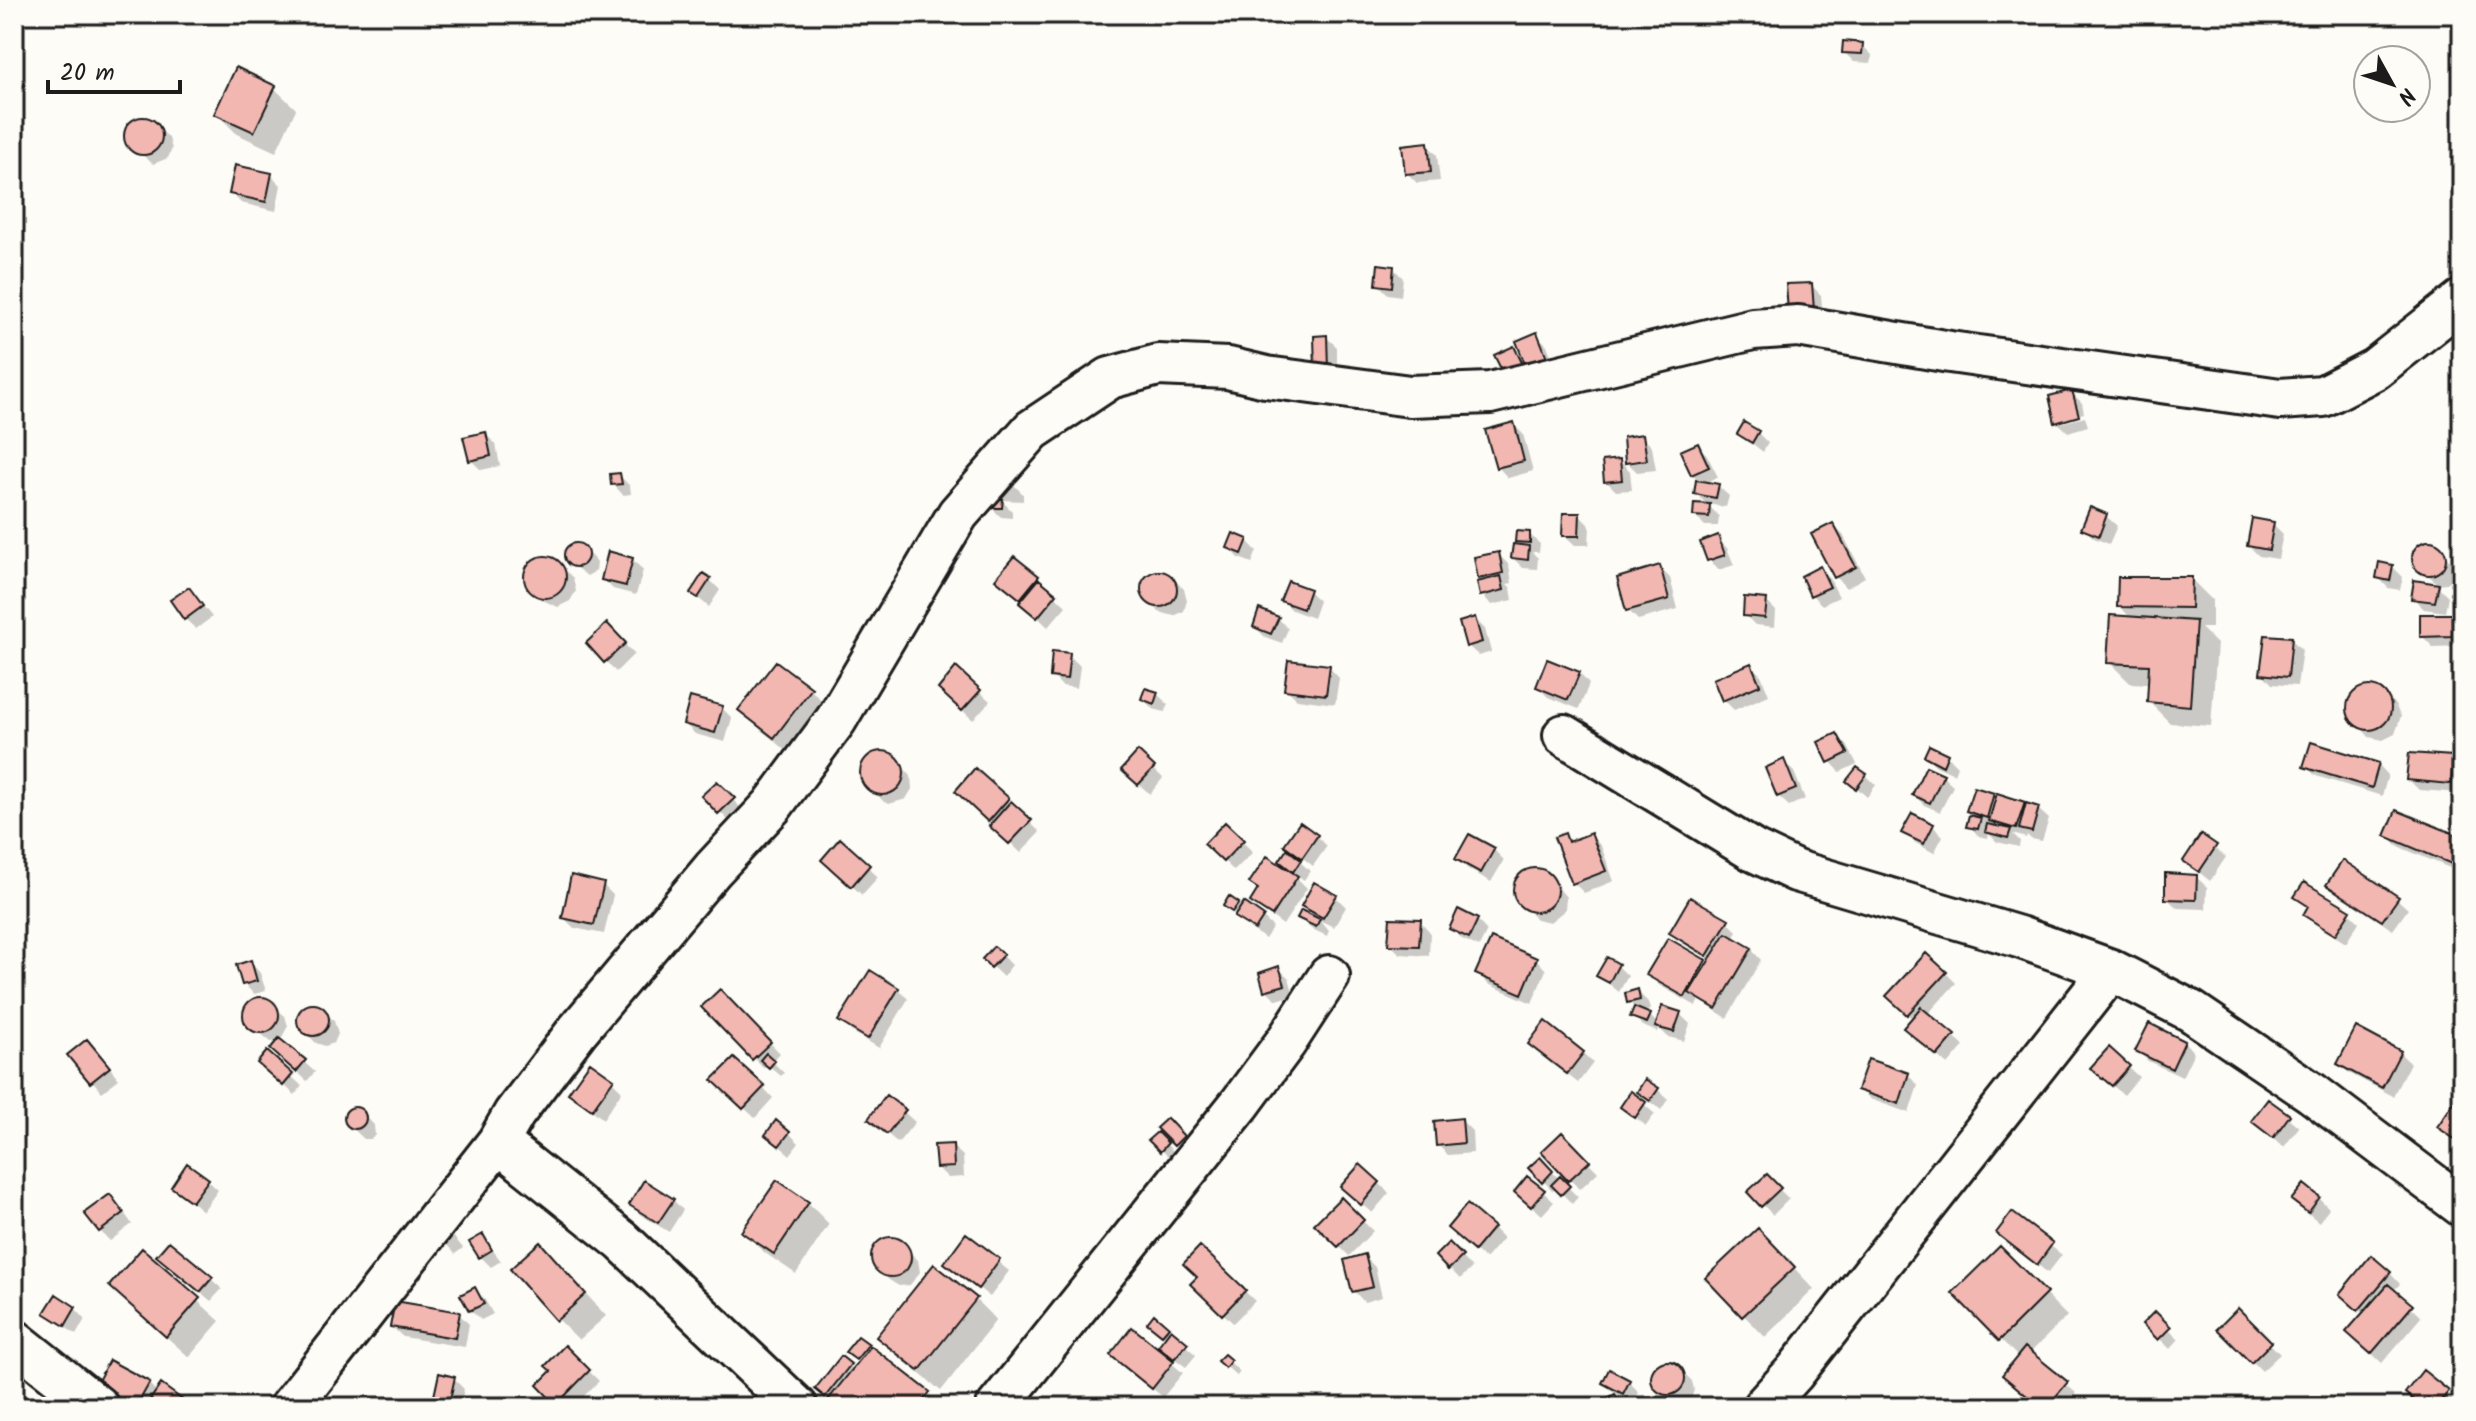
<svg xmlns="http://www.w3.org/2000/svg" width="2476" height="1421" viewBox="0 0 2476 1421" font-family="Kalam,sans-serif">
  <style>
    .shadow { fill: #0003 }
    .building { fill: #f2b7b1; stroke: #1c1c1c; stroke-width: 2 }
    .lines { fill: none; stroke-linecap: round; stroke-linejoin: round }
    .minor-casing { stroke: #1c1c1c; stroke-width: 46 }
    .minor { stroke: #fdfcf7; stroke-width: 40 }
  </style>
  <rect width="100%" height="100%" fill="#fdfcf7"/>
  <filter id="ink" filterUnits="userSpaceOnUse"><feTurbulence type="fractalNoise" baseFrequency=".0125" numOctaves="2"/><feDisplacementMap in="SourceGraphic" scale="16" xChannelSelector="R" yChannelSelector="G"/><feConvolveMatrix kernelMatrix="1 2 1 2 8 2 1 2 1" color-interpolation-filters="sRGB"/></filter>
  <g filter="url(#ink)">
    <path class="shadow" d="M14,45L20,51L14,61Z
      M1862,45L1872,55L1871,63L1854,62L1844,52Z
      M274,88L296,109L276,152L237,134L216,113Z
      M142,119L153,122L169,138L172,149L168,158L153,164L129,144L127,134L133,123Z
      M1427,144L1437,155L1440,181L1417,183L1407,173Z
      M271,175L281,185L276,211L241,203L231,193Z
      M1393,268L1403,278L1401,296L1388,294L1378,284Z
      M1811,285L1821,295L1823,320L1800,321Z
      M1537,335L1547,345L1557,371L1518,388L1513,348L1526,360Z
      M1326,337L1337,347V379H1327Z
      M2071,392L2082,403L2084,413L2061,419V423L2085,417L2088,426L2068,432L2057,422Z
      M1513,424L1523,434L1533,471L1508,478L1498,467Z
      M1758,433L1768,443L1763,452L1740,434Z
      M485,434L496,444L500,466L481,470L471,460Z
      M1642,436L1652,447L1656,470L1637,472L1627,462Z
      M1697,445L1707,455L1718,477L1704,483L1718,486L1729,496L1726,507L1707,504L1719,516L1718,526H1705L1695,516L1708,506L1696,493L1698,480L1692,474Z
      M1620,461L1630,471L1632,490L1616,491L1606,481Z
      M619,475L630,486L631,494L623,495L613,484Z
      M991,484H1013L1023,494V501L1001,500L1012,511V518L1001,517L991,507L1002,501L991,490Z
      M1579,515L1590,526L1589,545H1575L1564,535Z
      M2106,516L2117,526L2109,544L2094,538L2083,528Z
      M2273,524L2283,534L2278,559L2259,556L2249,546Z
      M1833,525L1843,535L1865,577L1846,588L1836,577L1814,535Z
      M1529,534L1540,544L1539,552H1532L1538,558L1537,569L1523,568L1513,558L1523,547L1517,542Z
      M1717,538L1727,548L1734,565L1719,570L1709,560Z
      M1247,541L1257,551L1252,563L1239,558L1229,547Z
      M573,545L582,547L593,558L597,563L596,571L587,576L570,563L566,556L567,550Z
      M2436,545L2455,567L2454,576L2447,583L2438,584L2415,563L2416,553L2422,546Z
      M1498,554L1509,565L1512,583L1507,584L1511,588L1513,600L1492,605L1482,595L1484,582L1480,578Z
      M546,558L562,567L573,578L576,591L570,601L558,607L542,600L531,589L526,577L530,566Z
      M632,559L643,570L636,595L613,589L603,579Z
      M2392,566L2403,577L2400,590L2388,588L2378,577Z
      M1659,567L1670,578L1678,609L1638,620L1628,610Z
      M1820,569L1830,579L1839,597L1822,605L1812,595L1804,577Z
      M1156,573L1168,574L1184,589L1187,600L1184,611L1174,616L1159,612L1143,592L1147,578Z
      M1037,578L1066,606L1048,627L1008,589Z
      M2191,579L2212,600V628H2201L2217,644L2211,726L2170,723L2149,702L2150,684L2130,683L2109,662L2132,619L2119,606Z
      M710,580L720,590L709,607L692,593Z
      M2438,586L2448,596L2445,612L2424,609L2413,598Z
      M189,589L212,617L196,629L185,619Z
      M1309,591L1319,601L1313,618L1292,610L1282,600Z
      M1766,601L1776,611L1775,627L1755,625L1745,615Z
      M2451,616L2462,626V646L2433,647L2422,636Z
      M1278,618L1288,629L1282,643L1265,637L1255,627Z
      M1475,619L1485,629L1491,652L1479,656L1468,646Z
      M607,626L634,654L616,672L588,643Z
      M2291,639L2302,650L2297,686L2272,684L2262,673Z
      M1069,655L1080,666L1077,688L1062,686L1052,676Z
      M776,664L811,690L832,711L796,758L762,731L741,710Z
      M1750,665L1761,675L1769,695L1734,710L1724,700Z
      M1329,667L1339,678L1335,704L1297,699L1286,689Z
      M1579,673L1589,684L1579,709L1548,697L1538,687Z
      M2372,688L2384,693L2395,705L2401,716L2395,734L2383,740L2369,737L2350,714V700L2359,690Z
      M979,691L990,701L973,720L950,699Z
      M1157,694L1168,704L1165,712L1153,709L1143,699Z
      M722,708L732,718L725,742L695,734L685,724Z
      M1837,735L1847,745L1857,764L1840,772L1830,761Z
      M883,753L896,759L911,776L912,789L906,799L889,804L884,802L864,781L862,768L870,757Z
      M1138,754L1163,778L1150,794L1134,780Z
      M1926,756H1947L1957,766L1954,774L1936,766Z
      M2452,758L2462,768L2461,793L2419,790L2408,779Z
      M1784,762L1794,772L1805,799L1789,806L1778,796Z
      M2378,764L2388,775L2382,796L2316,776L2305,766Z
      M975,771L1040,832L1021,853L967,801Z
      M1866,775L1876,785L1867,797L1848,780Z
      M1943,776L1953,786L1940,812L1924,805L1914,795Z
      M717,784L743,810L730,822L704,796Z
      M1993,795L1998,799L2038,809L2049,819L2042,841L2031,839L2027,835L2026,838L2013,834L2020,841L2019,847L1997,842L1989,834L1988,838L1979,836L1969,826L1976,818L1968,811Z
      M1225,825L1253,852L1234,871L1207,844Z
      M1933,826L1943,836L1934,853L1914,842L1904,832Z
      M1565,835L1572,842L1590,835L1601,846L1614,881L1584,893L1574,883Z
      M2387,835L2462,839V873L2397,846Z
      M1317,836L1327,846L1313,866L1286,845Z
      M2201,837L2226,857L2210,881L2185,861Z
      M1494,850L1504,860L1491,882L1468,869L1458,859Z
      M1298,860L1310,871L1304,880L1297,875L1296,877L1307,888L1283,925L1252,902L1259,891L1251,883L1295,875L1281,861Z
      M868,867L878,877L862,895L834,870Z
      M1536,870L1548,875L1566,897L1565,910L1550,922L1536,919L1516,898V884L1524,874Z
      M2196,877L2207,887L2206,909L2177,908L2167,898Z
      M603,885L613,895L604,934L574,928L564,918Z
      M2329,885L2397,899L2408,909L2393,930L2339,895Z
      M1335,896L1346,907L1334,927L1319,920L1329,930L1327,936L1310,928L1300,917L1316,918L1303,905Z
      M2297,897L2349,912L2359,922L2346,943L2316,925L2305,915L2309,908Z
      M1238,904L1262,917L1273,927L1265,939L1247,926L1226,906Z
      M1477,920L1487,931L1479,947L1462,939L1452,928Z
      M1420,921L1430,932L1429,956L1400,954L1390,944Z
      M1727,921L1737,931L1733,939L1751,949L1761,960L1727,1018L1699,1000L1696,1006L1659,985L1649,975L1705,961L1708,965L1711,960L1682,943L1671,933Z
      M1002,955L1012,965L1003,977L984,959Z
      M1536,959L1546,970L1532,1003L1488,984L1478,973Z
      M250,962L260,973L266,991L254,994L244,984Z
      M1618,966L1628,976L1619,992L1599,976Z
      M1278,968L1289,978L1294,995L1277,1000L1266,990Z
      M1946,973L1956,983L1927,1015L1964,1046L1948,1065L1916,1038L1913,1019L1888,996Z
      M898,989L908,999L879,1048L851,1031L841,1021Z
      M720,992L780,1053L772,1061L784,1073L781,1076L768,1065L764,1068L704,1007Z
      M1638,992L1648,1002L1650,1010L1641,1012L1650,1016L1658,1024L1679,1013L1690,1024L1684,1041L1668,1037L1659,1028L1657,1032L1643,1026L1633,1016L1636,1009L1629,1002Z
      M266,1000L285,1016L288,1026L280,1041L315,1072L307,1081L283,1059L280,1040L271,1042L247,1022L246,1012L251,1003Z
      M314,1006L323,1010L334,1021L338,1034L334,1043L325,1046L316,1043L305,1032L299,1019L306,1008Z
      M2357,1030L2400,1053L2410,1063L2393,1096L2349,1073L2339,1063Z
      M2184,1042L2194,1052L2182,1077L2148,1061L2138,1051Z
      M2109,1050L2139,1077L2124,1095L2103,1078Z
      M97,1052L119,1079L102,1092L70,1055Z
      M1540,1053H1583L1593,1063L1578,1083Z
      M267,1054L302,1086L295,1095L270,1073Z
      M14,1067L24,1079L14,1087Z
      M1908,1075L1918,1085L1909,1113L1870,1099L1860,1089Z
      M612,1081L622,1091L603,1119L571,1093Z
      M763,1087L773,1098L755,1118L725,1090Z
      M1657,1089L1668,1099L1661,1110L1639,1092Z
      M1632,1094L1655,1114L1646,1126L1622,1106Z
      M2462,1095V1149L2440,1127Z
      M2268,1101L2299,1127L2284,1147L2253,1121Z
      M352,1109H358L374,1125L375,1135L371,1139H364L346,1122L347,1113Z
      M904,1112L915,1122L898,1143L870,1119Z
      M1461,1120L1472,1131L1473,1153L1448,1155L1438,1145Z
      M1166,1121L1193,1148L1186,1155L1159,1128Z
      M789,1133L799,1143L790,1155L767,1135Z
      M1157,1135L1177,1155L1172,1160L1151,1140Z
      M1562,1135L1598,1172L1580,1189L1543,1152Z
      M952,1146L963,1156L964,1177L948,1178L938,1168Z
      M1540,1160L1578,1197L1572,1204L1557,1188L1553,1191L1531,1168Z
      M1767,1177L1789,1199L1773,1215L1750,1192Z
      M207,1180L218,1190L203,1211L173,1186Z
      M1379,1183L1389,1193L1372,1213L1353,1197Z
      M1543,1192L1554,1202L1542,1215L1527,1202Z
      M2319,1198L2329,1208L2319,1222L2304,1210Z
      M673,1200L683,1210L669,1232L641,1215L631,1205Z
      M1341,1200L1373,1231L1349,1256L1317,1224Z
      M808,1203L829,1224L796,1274L765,1253L744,1232Z
      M120,1207L132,1224L110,1241L100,1231Z
      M2012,1215L2062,1255L2048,1273L1998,1233Z
      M1493,1228L1503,1238L1485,1259L1460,1238Z
      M448,1230L463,1248L455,1254L439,1236Z
      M966,1236L1009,1271L990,1297L947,1263Z
      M483,1237L501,1261L491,1267L481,1257Z
      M892,1240L898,1241L918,1260L920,1272L910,1285L899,1286L889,1280L875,1264L874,1253L881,1243Z
      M1449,1245L1472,1268L1460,1279L1437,1256Z
      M1200,1249L1255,1301L1233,1323L1193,1284L1200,1277Z
      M2000,1249L2067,1316L2030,1353L2076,1393L2065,1407H2041L2019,1358L1955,1293Z
      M142,1251L220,1321L189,1357L133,1307Z
      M1779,1252L1814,1289L1765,1337L1708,1278Z
      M1365,1257L1375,1267L1382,1297L1364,1302L1354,1291Z
      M169,1266L211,1279L222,1289L211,1301Z
      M561,1266L606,1316L579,1340L558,1319Z
      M2390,1273L2400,1284L2393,1291L2421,1317L2382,1363L2359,1342L2364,1314L2352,1304Z
      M474,1289L485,1300L493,1314L481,1320L470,1310Z
      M975,1299L996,1320L941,1391L900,1358L879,1337Z
      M75,1308L85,1319L76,1335L47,1313Z
      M2238,1311L2280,1354L2262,1371L2220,1329Z
      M459,1314L469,1324L465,1347L403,1337L392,1327Z
      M2154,1314L2179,1339L2170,1349L2145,1324Z
      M1155,1317L1196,1355L1186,1367L1171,1356L1167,1338L1160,1333Z
      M1133,1330L1183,1373L1163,1397L1123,1365Z
      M867,1346L929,1394L942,1407H829L827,1405L830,1401L818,1389L849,1365L854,1370L860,1363L848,1352Z
      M565,1348L599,1381L573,1407H561L539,1385L554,1371Z
      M1224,1356L1240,1372L1237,1376L1220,1361Z
      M1668,1363L1681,1370L1692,1381L1694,1390L1691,1399L1682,1404L1672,1403L1653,1379L1659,1366Z
      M454,1379L464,1389L460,1407H441L435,1400Z
      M1629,1382L1639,1392L1634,1403L1614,1393L1604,1383Z
      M149,1384L158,1393L189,1407H118L106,1400Z
      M2447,1392L2457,1402L2454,1407H2424Z
      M1615,1396L1625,1407H1606L1604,1402Z"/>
    <path class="building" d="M1843,41L1863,43L1862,54L1842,53Z
      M236,67L276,86L254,132L214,114Z
      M124 136a19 19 0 1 1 38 0a19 19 0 1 1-38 0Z
      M1428,142L1431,172L1405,174L1402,145Z
      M235,165L272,173L266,202L229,194Z
      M1378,264L1394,266L1392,287L1376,285Z
      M1812,283L1814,310L1788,312L1786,284Z
      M1537,332L1548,360L1527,369L1516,341Z
      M1327,335L1328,369L1315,370L1314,336Z
      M1514,346L1525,369L1506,379L1494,355Z
      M2072,390L2079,416L2055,423L2049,396Z
      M1514,422L1524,461L1496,468L1485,430Z
      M1744,422L1759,431L1752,443L1737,434Z
      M486,432L491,456L469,461L463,437Z
      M1643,434L1647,460L1625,463L1623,437Z
      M1698,443L1709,467L1691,475L1680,451Z
      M1620,459L1622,480L1604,482L1602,461Z
      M620,473L622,484L611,485L610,474Z
      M1696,480L1719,484L1716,498L1694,494Z
      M989,498L1003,499L1002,508H989Z
      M1694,503L1710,504L1709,517L1693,516Z
      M2090,507L2107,514L2099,536L2081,529Z
      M1563,513H1580L1579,536H1562Z
      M2252,518L2274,522L2269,550L2247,546Z
      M1833,523L1856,567L1834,578L1811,534Z
      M1516,531L1530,532V543L1515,542Z
      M1233,533L1248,539L1242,554L1227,548Z
      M1718,535L1725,555L1707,561L1700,542Z
      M2412 558a17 17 0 1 1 34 0a17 17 0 1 1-34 0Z
      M564 555a12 12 0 1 1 24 0a12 12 0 1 1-24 0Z
      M1513,544L1529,546L1528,560L1511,558Z
      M608,551L633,558L626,586L601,580Z
      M1499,552L1503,573L1478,579L1474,557Z
      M1014,556L1039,576L1020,599L995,579Z
      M524 577a21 21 0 1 1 42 0a21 21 0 1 1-42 0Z
      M2379,562L2393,565L2390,581L2376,578Z
      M1660,565L1669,599L1626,611L1617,578Z
      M1820,566L1830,587L1810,596L1801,576Z
      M1141 589a18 18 0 1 1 36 0a18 18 0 1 1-36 0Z
      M703,573L711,578L698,598L690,593Z
      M1501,576L1504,590L1480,596L1477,582Z
      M2118,577H2192L2191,608L2117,607Z
      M1039,579L1057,594L1037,618L1019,603Z
      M2414,580L2439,584L2435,602L2411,599Z
      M1288,581L1310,589L1303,609L1280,601Z
      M189,587L203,606L184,620L170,600Z
      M1744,597L1767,599L1765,618L1743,616Z
      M1259,609L1279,617L1271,634L1253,627Z
      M2420,614H2452L2453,636L2420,637Z
      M2110,615L2196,621L2190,706L2147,702L2149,665L2107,663Z
      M1475,617L1482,642L1466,647L1459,622Z
      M607,623L626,643L604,663L586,643Z
      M2265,635L2292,637L2288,677L2260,674Z
      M1052,651L1070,653L1067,679L1050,677Z
      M1547,659L1580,672L1568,700L1536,687Z
      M1288,660L1330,665L1326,695L1284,690Z
      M776,661L812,688L774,738L738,710Z
      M1751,663L1760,685L1722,701L1713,679Z
      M956,667L981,690L962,711L938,689Z
      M2347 708a22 22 0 1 1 44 0a22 22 0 1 1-44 0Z
      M1145,688L1158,692L1154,704L1141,699Z
      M690,697L723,706L715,733L683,724Z
      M1837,733L1848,753L1828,763L1818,742Z
      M2311,742L2379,763L2372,788L2303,767Z
      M1929,745L1948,754L1943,766L1924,756Z
      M1138,751L1155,767L1138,785L1121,770Z
      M860 773a22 22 0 1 1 44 0a22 22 0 1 1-44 0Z
      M2409,753L2453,756L2451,784L2406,780Z
      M1784,759L1796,789L1777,797L1765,768Z
      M1926,766L1944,774L1930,803L1912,795Z
      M1857,767L1867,774L1856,789L1846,781Z
      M975,768L1009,798L988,822L955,791Z
      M717,781L735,798L718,814L701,796Z
      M1974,787L1994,793L1987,818L1966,811Z
      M1997,793L2025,802L2016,829L1989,821Z
      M1011,801L1032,820L1009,844L989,826Z
      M2026,803L2039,807L2032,832L2019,829Z
      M2396,810L2462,837V845L2454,865L2385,836Z
      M1912,813L1934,824L1924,844L1901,833Z
      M1969,815L1981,818L1978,829L1966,827Z
      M1225,822L1244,840L1223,862L1204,844Z
      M1300,822L1318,835L1302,858L1284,845Z
      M1987,824L2011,829L2008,838L1985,832Z
      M1565,833L1568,842L1591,833L1606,871L1572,884L1554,837Z
      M1469,834L1495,848L1481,873L1455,859Z
      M2201,834L2217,845L2199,872L2183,861Z
      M840,838L870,865L851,887L821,860Z
      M1287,849L1301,860L1293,872L1279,861Z
      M1267,856L1298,876L1272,916L1250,902L1258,889L1249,883Z
      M2343,860L2399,897L2382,921L2326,885Z
      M1513 890a22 22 0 1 1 44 0a22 22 0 1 1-44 0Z
      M2165,873L2197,875L2196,900L2165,899Z
      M571,875L604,883L594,925L562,918Z
      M1314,882L1337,895L1323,918L1301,906Z
      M2304,882L2351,910L2335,935L2303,915L2308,906L2294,897Z
      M1229,896L1239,903L1232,912L1223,906Z
      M1690,897L1729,919L1707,956L1669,933Z
      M1244,902L1264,916L1255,930L1234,917Z
      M1458,909L1478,919L1469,938L1449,929Z
      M1301,910L1320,919L1316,927L1297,918Z
      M1390,918L1421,919L1419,946L1388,945Z
      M1726,933L1752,948L1716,1009L1689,993Z
      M1491,938L1537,958L1522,994L1475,974Z
      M1668,938L1706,960L1685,997L1646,975Z
      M994,946L1004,954L991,968L982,959Z
      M1926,953L1947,972L1907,1015L1886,996Z
      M1607,957L1619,964L1609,983L1596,976Z
      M251,960L257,981L242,985L236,965Z
      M1279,966L1285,985L1264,991L1259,973Z
      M870,970L899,988L868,1039L838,1021Z
      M720,989L771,1042L752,1060L701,1007Z
      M1638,989L1640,1000L1627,1003L1625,993Z
      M243 1015a18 18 0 1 1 36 0a18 18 0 1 1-36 0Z
      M297 1020a16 16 0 1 1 32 0a16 16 0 1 1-32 0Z
      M1662,1006L1681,1012L1674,1032L1655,1027Z
      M1634,1007L1651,1014L1647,1023L1630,1017Z
      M1921,1007L1955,1035L1937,1056L1903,1028Z
      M1545,1021L1584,1052L1567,1074L1528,1044Z
      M2149,1023L2185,1041L2172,1069L2135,1051Z
      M2356,1027L2401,1051L2382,1088L2337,1064Z
      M279,1038L306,1060L296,1072L270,1049Z
      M87,1039L110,1067L90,1083L67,1055Z
      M2109,1047L2130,1066L2112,1086L2090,1068Z
      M267,1051L293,1074L283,1086L257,1063Z
      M766,1053L775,1061L769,1068L760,1060Z
      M734,1058L765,1086L743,1109L712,1080Z
      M1868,1059L1909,1073L1899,1104L1857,1090Z
      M590,1062L614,1079L592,1110L568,1093Z
      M1645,1079L1659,1088L1650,1101L1637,1092Z
      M1631,1091L1646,1102L1635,1118L1620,1107Z
      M2461,1092L2462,1093V1144L2437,1127Z
      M886,1095L906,1110L887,1134L868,1119Z
      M2268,1099L2290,1115L2273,1138L2251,1121Z
      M344 1118a11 11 0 1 1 22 0a11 11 0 1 1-22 0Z
      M1167,1118L1184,1136L1174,1146L1156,1128Z
      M1462,1118L1464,1143L1436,1146L1434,1121Z
      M776,1120L790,1132L779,1146L765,1135Z
      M1157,1132L1168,1143L1160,1152L1148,1140Z
      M1562,1132L1590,1161L1568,1181L1541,1152Z
      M953,1144L954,1167L936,1168L934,1145Z
      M1540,1157L1553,1171L1542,1183L1528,1168Z
      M187,1163L209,1179L192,1202L171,1187Z
      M1360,1164L1380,1182L1361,1205L1340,1187Z
      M1767,1174L1781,1188L1761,1207L1747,1192Z
      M1527,1176L1545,1190L1531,1207L1514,1192Z
      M1560,1176L1570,1186L1561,1195L1551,1185Z
      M644,1180L674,1199L658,1223L629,1205Z
      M777,1180L809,1202L774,1254L741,1232Z
      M2304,1184L2320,1197L2308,1213L2291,1200Z
      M110,1194L124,1213L99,1232L84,1213Z
      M1341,1197L1364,1220L1338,1247L1314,1224Z
      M1467,1204L1494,1227L1474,1251L1447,1228Z
      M2012,1212L2053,1243L2037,1265L1996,1233Z
      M1758,1228L1795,1267L1742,1317L1705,1278Z
      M966,1233L1000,1259L978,1289L944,1263Z
      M483,1234L492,1250L479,1258L469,1242Z
      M871 1257a20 20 0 1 1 40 0a20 20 0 1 1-40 0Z
      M169,1241L213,1277L200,1292L156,1256Z
      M540,1242L586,1294L556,1321L510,1269Z
      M1449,1242L1463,1256L1448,1270L1435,1256Z
      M1200,1246L1246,1290L1222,1315L1190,1284L1197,1277L1183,1264Z
      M2000,1246L2047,1293L1999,1341L1952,1293Z
      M142,1248L200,1298L166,1337L109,1286Z
      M1365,1254L1373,1287L1352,1292L1344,1260Z
      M2371,1255L2391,1272L2358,1311L2339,1294Z
      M934,1264L977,1298L919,1371L876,1337Z
      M2388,1284L2413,1305L2371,1354L2346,1332Z
      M475,1287L484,1304L469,1311L460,1295Z
      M56,1294L76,1307L65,1326L44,1313Z
      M395,1301L460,1312L455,1338L390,1327Z
      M2238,1308L2272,1342L2251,1363L2217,1329Z
      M2155,1311L2171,1327L2158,1340L2142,1324Z
      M1154,1314L1169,1327L1162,1335L1147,1323Z
      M1132,1327L1174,1361L1152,1389L1110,1355Z
      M1171,1329L1188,1343L1174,1359L1158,1346Z
      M858,1336L869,1344L856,1360L845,1352Z
      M565,1345L590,1370L556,1405L537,1385L551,1371L545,1366Z
      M871,1346L930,1392L918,1407L824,1405Z
      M2025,1347L2068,1382L2047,1407H2040L2002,1375Z
      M1224,1354L1231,1360L1225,1368L1217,1361Z
      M841,1356L851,1364L825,1397L815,1389Z
      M109,1360L150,1382L136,1407H123L93,1390Z
      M1651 1378a17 17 0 1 1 34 0a17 17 0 1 1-34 0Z
      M1609,1369L1630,1380L1623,1394L1602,1383Z
      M2423,1370L2449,1391L2436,1407H2423L2405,1393Z
      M439,1373L455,1377L449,1404L433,1401Z
      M161,1384L191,1406V1407H145Z
      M1615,1394L1621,1404L1604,1407L1601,1401Z
      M392,1397L407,1407H385Z"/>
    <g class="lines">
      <defs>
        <path id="minor" d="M1564,735L1754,851L1796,871L2019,937L2111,970
          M498,1142L622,1241L797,1407
          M14,1340L98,1407
          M290,1407L498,1142L514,1114L577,1031L713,869L772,806L836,720L958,514L1032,430L1110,378L1158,365L1228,368L1266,377L1410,396L1490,393L1753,329L1798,326L1950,352L2280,399L2323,396L2375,369L2462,300
          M997,1407L1240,1104L1286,1042L1329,976
          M1763,1407L1794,1373L2111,970L2191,1011L2312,1093L2462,1206"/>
      </defs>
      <use href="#minor" class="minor-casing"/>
      <use href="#minor" class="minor"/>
    </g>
  </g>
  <rect width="2476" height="1421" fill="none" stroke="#fdfcf7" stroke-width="48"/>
  <rect x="24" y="24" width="2428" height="1373" fill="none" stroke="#1c1c1c" stroke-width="3" filter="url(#ink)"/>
  <g transform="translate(2392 84) rotate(130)"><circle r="38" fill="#fdfcf7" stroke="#a3a29f" stroke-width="2"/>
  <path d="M0-6L14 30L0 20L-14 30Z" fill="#1c1c1c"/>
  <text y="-12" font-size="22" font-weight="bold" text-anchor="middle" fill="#1c1c1c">N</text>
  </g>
  <path d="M48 80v12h132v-12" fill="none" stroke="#1c1c1c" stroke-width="4"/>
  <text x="60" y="80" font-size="24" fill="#1c1c1c" stroke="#fdfcf7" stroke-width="6" paint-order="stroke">20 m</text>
</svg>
